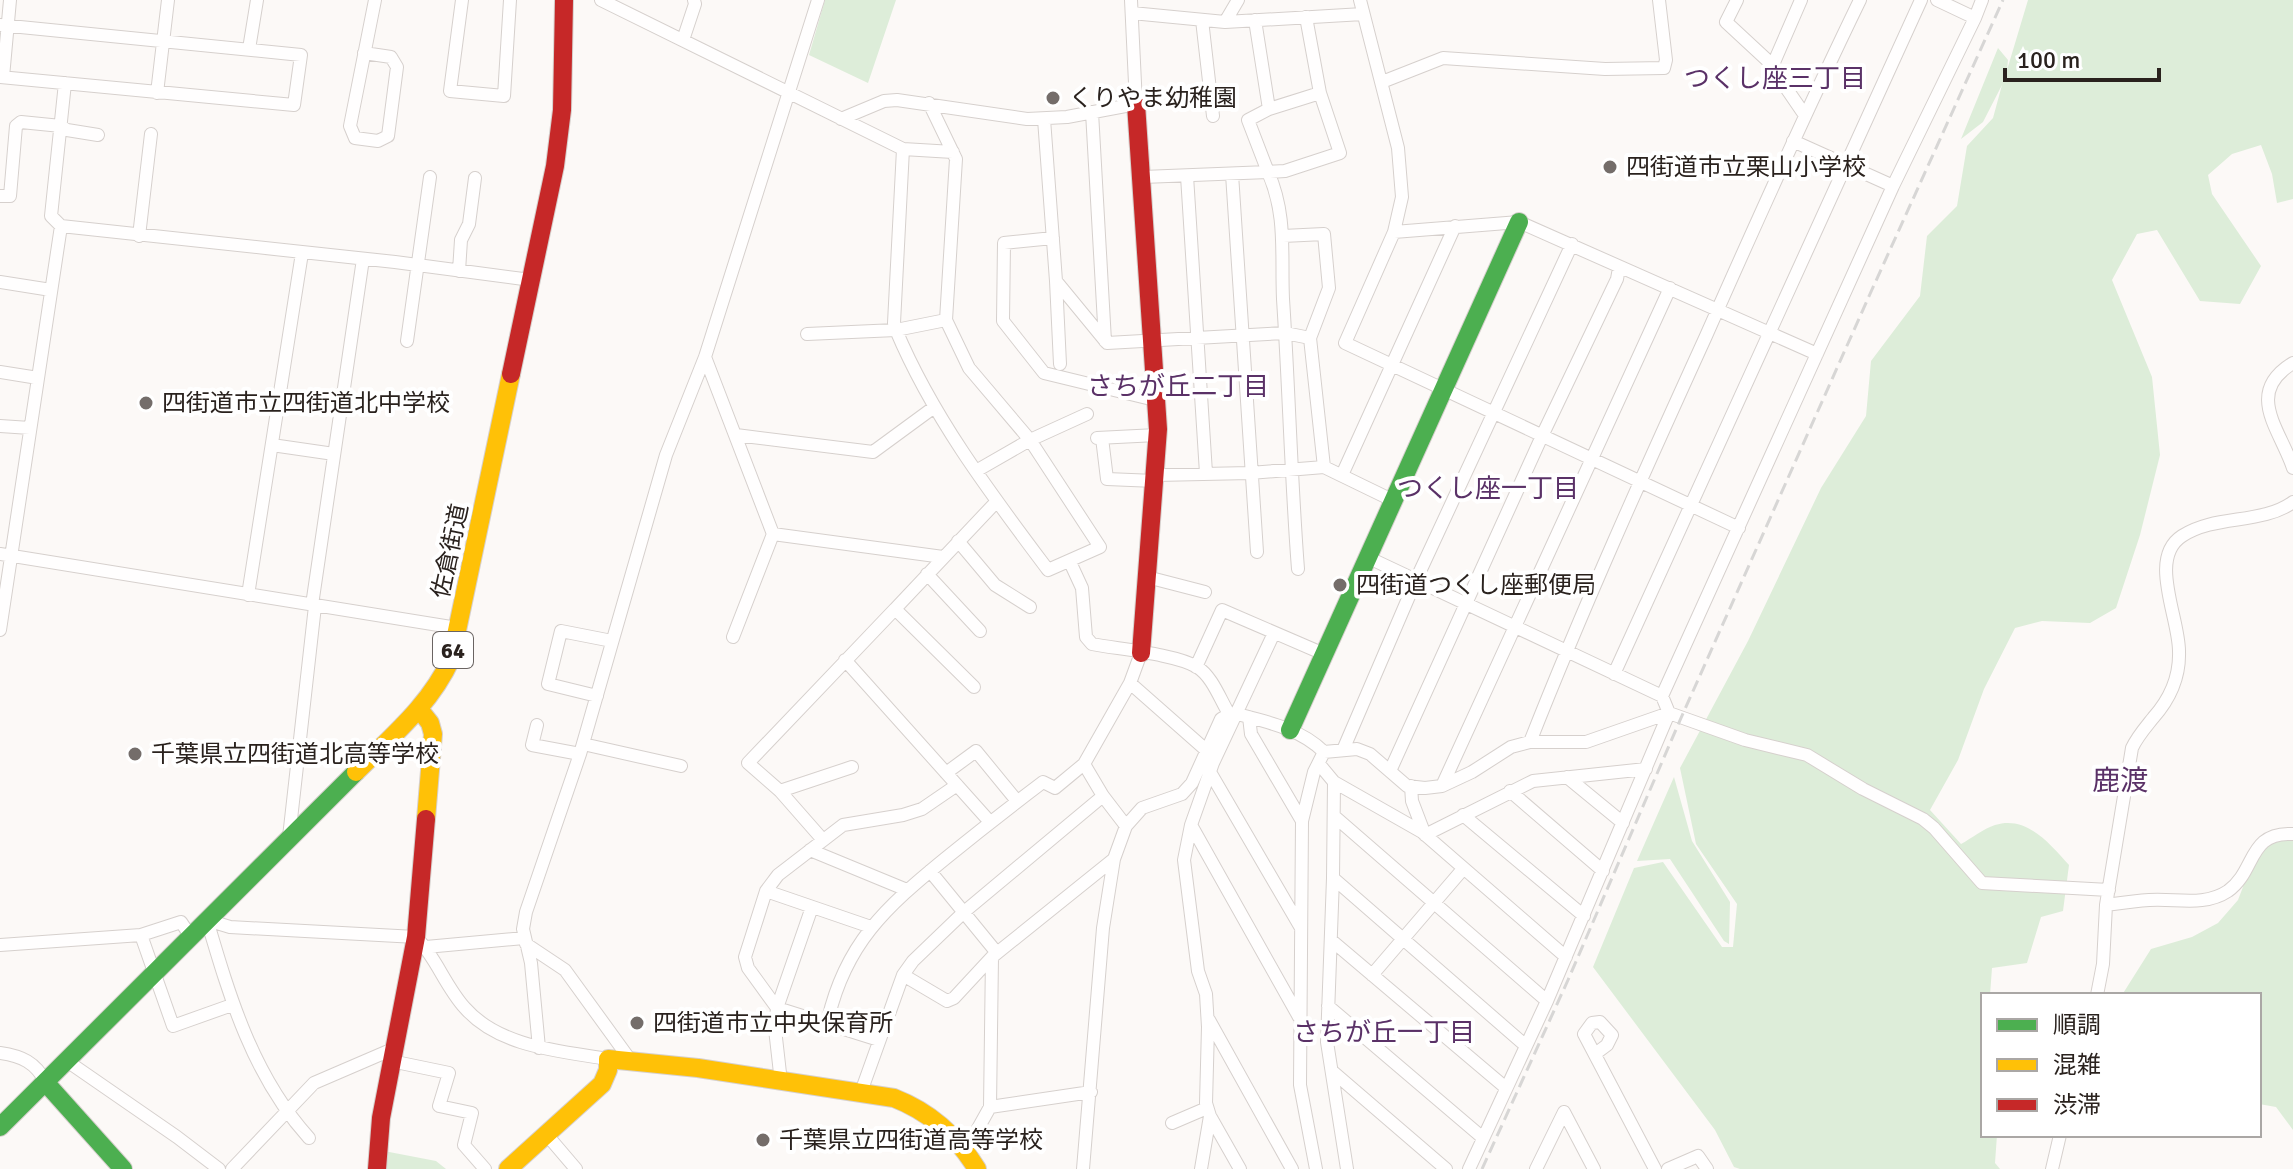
<svg xmlns="http://www.w3.org/2000/svg" width="2293" height="1169" viewBox="0 0 2293 1169" font-family="Signika,'Noto Sans JP',sans-serif">
  <style>
    .green { fill: #ddedd9 }
    .lines { fill: none; stroke-linecap: round; stroke-linejoin: round }
    .street-casing { stroke: #d6d0cd; stroke-width: 14 }
    .fast-casing { stroke: #d6d0cd; stroke-width: 20 }
    .slow-casing { stroke: #d6d0cd; stroke-width: 20 }
    .jam-casing { stroke: #d6d0cd; stroke-width: 20 }
    .street { stroke: #fffefe; stroke-width: 12 }
    .fast { stroke: #4caf50; stroke-width: 18 }
    .slow { stroke: #ffc107; stroke-width: 18 }
    .jam { stroke: #c62828; stroke-width: 18 }
    .rail { stroke: #d7d6d5; stroke-width: 3; stroke-dasharray: 12 6; stroke-linecap: butt }
    .poi-dot { fill: #746d6a; stroke: #fff; stroke-width: 3 }
    .labels { text-anchor: middle; stroke-width: 8; stroke-linejoin: round; paint-order: stroke }
    .shield { fill: #fff; stroke: #6a6462; stroke-width: 2 }
    .shield-label { font-size: 22px; font-weight: bold; fill: #2a221e }
    .poi-label { font-size: 24px; fill: #2a221e; stroke: #fff; text-anchor: start }
    .street-label { font-size: 24px; fill: #2a221e; stroke: #fff }
    .neighbourhood-label { font-size: 26px; fill: #5a3167; stroke: #fff }
    .quarter-label { font-size: 28px; fill: #5a3167; stroke: #fff }
  </style>
  <rect width="100%" height="100%" fill="#fcf9f7"/>
  <path class="green" d="M825,0H896L868,83L809,55Z
    M2028,0H2293V199L2277,203L2272,174L2261,145L2232,154L2208,175L2212,194L2261,266L2240,304L2200,301L2157,230L2137,234L2112,280L2152,377L2160,455L2140,535L2116,608L2090,623L2042,621L2015,628L1984,689L1958,760L1930,810L1961,844C1972,838 1983,829 1995,825C2027,815 2050,844 2069,865L2063,911L2041,917L2027,963L1992,968L1990,995H1983V1135H1997L1995,1163L2000,1169H1740L1734,1167L1715,1130L1593,967L1634,868L1663,862L1722,947H1733L1737,904L1696,844L1680,768L1748,641L1821,488L1866,416L1871,361L1920,296L1927,236L1957,206L1967,146L1993,118L2002,85L1983,122L1961,139L1998,48L2008,60L2007,70Z
    M1674,777L1692,841L1730,902L1729,944L1724,941L1670,859L1637,861Z
    M2275,829H2293V1130L2276,1107L2259,1104V995H2122L2151,949L2192,937L2218,923L2238,900L2254,858Z
    M384,1151L436,1161L446,1169H382Z"/>
  <g class="lines">
    <defs>
      <path id="street" d="M462,0L450,91L504,96L510,0
        M601,0L903,149L953,152
        M1360,0L1398,148L1402,197L1394,232L1345,343L1739,528
        M1737,0L1726,22L1767,60L1804,114
        M1132,13L1225,22L1363,14
        M1306,17L1320,93L1340,153L1285,171L1268,172L1248,120L1269,109L1320,93
        M1975,18L1982,0
        M1202,20L1213,116
        M1255,20L1269,109
        M1225,22L1238,0
        M0,25L301,55L294,105L0,77
        M683,40L695,4L694,0
        M249,49L257,0
        M364,53L391,57L397,67L388,136L378,141L355,138L350,126L375,0
        M1772,67L1801,0
        M3,77L10,0
        M1382,82L1443,58L1605,69L1664,68L1666,60L1659,0
        M157,93L168,0
        M1092,112L1105,341
        M841,119L884,101L897,100L1027,119L1067,117L1136,104L1131,0
        M1044,119L1056,281L1107,343L1285,333L1310,338
        M1793,141L1893,186
        M903,149L894,323L896,330C933,418 991,494 1048,570L1100,547L1030,440L969,368L946,320L956,159L929,103
        M1232,174L1257,552
        M1187,176L1206,473
        M1143,177L1268,172C1287,215 1281,253 1283,299C1289,389 1291,479 1298,569
        M0,196H10L16,126L21,122L61,126L67,130L98,135
        M61,226L51,216L65,83
        M1394,232L1519,222L1817,354
        M139,236L151,134
        M1283,236L1324,234L1329,288L1310,338L1324,467
        M1053,238L1004,243L1003,321L1044,373L1155,400
        M459,271L461,240L469,224L475,178
        M1056,281L1060,364
        M0,282L51,290
        M807,334L896,330L946,320
        M407,341L430,177
        M705,357L773,534L943,557
        M2293,363C2244,393 2280,429 2293,468
        M0,372L38,378
        M279,396L341,406
        M0,426L30,428
        M736,435L873,452L933,408
        M1097,438L1157,435
        M1102,438L1107,479L1155,481
        M272,445L334,454
        M976,471L1030,440L1087,414
        M1156,475L1250,473L1324,467L1392,500
        M1342,475L1455,226
        M958,541L995,585L1030,607
        M0,554L457,628
        M1367,557L1662,696
        M1070,562L1082,588L1086,637L1092,644C1117,649 1176,654 1197,667C1212,676 1220,699 1229,714
        M927,574L980,631
        M1147,577L1205,592
        M248,595L302,253
        M312,605L363,259
        M0,630L61,226L395,262L531,280
        M733,637L773,534
        M845,660L990,822
        M1196,667L1222,610L1324,654
        M1614,674L1921,0
        M1130,683L1206,750
        M974,687L895,609L997,501
        M597,696L548,684L561,631L612,641
        M1669,713L1662,696L1893,186L1975,18L1937,0
        M1249,717L1251,734L1302,821
        M537,725L532,745L580,754
        M1530,742C1584,605 1645,470 1706,336C1756,223 1806,111 1860,0
        M583,744L681,766
        M1343,750L1416,580L1572,244
        M1324,752L1357,749L1370,754L1407,786L1425,788L1442,786L1472,772L1511,747L1530,742H1586L1669,713L1745,740L1807,755L1863,789L1923,819L1934,828L1982,883L2109,890
        M1084,764L1103,796L1126,826
        M1319,764L1334,782L1422,832L1566,957
        M1390,771L1542,436L1617,279L1619,268
        M1210,772L1301,928
        M946,773L976,751L1017,801
        M1567,777L1623,823
        M1334,782L1333,878L1327,1042L1347,1169
        M1411,786L1412,801L1425,835L1533,781L1646,769
        M1442,786L1670,288
        M780,791L852,767
        M1510,791L1603,871
        M1463,815L1584,916
        M1334,816L1547,1001
        M1191,825L1299,1017
        M289,837L315,606
        M823,840L780,791L748,763L895,609
        M810,850L907,890
        M930,871L997,953
        M1333,878L1526,1046
        M766,891L871,927
        M2106,905C2121,903 2135,901 2149,900C2176,898 2204,907 2228,891C2257,870 2247,832 2293,834
        M207,920L230,927L416,937C436,957 445,986 465,1008C499,1047 560,1051 608,1059
        M207,920C230,998 253,1076 309,1138
        M141,935L173,1026L232,1005
        M1331,940L1506,1088
        M526,944L565,970L631,1061
        M0,945L141,935L181,922L191,937
        M426,947L524,938
        M903,975L947,1001L954,998L992,957L1114,859
        M1372,975L1463,869
        M2097,995L2103,964L2106,905L2132,748C2137,737 2145,728 2153,718C2170,699 2180,677 2179,651C2179,617 2148,558 2182,536C2216,514 2261,525 2293,502
        M1328,1006L1483,1138
        M1209,1020L1292,1169
        M827,1024C844,944 886,907 946,858C978,832 1010,807 1043,782L1055,788L1084,764L1130,683L1141,653
        M879,1040L777,1008L748,968L745,957L766,891L778,875L843,825L903,815L922,809L957,785
        M539,1048L531,963L523,929L526,912L580,754L666,455L705,357L818,0
        M0,1053C21,1056 36,1062 46,1083
        M1595,1054L1607,1045L1612,1035L1600,1022L1592,1023L1584,1034L1655,1169
        M67,1061L177,1137L219,1169
        M391,1061L449,1073L439,1106L472,1113L464,1145L485,1169
        M1332,1071L1446,1169
        M781,1082L775,1029L777,1008L812,907
        M861,1092L903,975L913,961L964,912L1103,796
        M990,1107L1091,1092
        M1564,1112L1594,1169
        M1172,1123L1207,1108
        M547,1135L576,1169
        M966,1150L990,1107L992,957
        M232,1169L314,1083L393,1049
        M1083,1169L1103,928L1114,859L1126,826L1142,808L1182,794L1192,783L1221,719L1229,714H1237C1268,722 1301,729 1324,752
        M1201,1169L1210,1116
        M1240,1169L1210,1116L1206,1103L1208,1027L1206,994L1198,971L1184,860L1191,825L1213,763L1274,633
        M1316,1169L1300,1085L1302,821L1314,772L1324,752
        M1469,1169L1547,1001L1669,713
        M1536,1169L1564,1112
        M1668,1169L1698,1156L1707,1169
        M2052,1169L2060,1135"/>
      <path id="fast" d="M1290,730L1519,222
        M46,1083L123,1169
        M0,1127L356,772"/>
      <path id="slow" d="M419,709L430,723L433,734L426,819
        M356,772C391,737 430,705 451,659L511,374
        M508,1169L602,1084L608,1070V1059L698,1068L894,1098C930,1112 957,1136 977,1169"/>
      <path id="jam" d="M1136,104L1158,429L1141,653
        M511,374L555,166L562,110L564,0
        M377,1169L381,1118L416,937L426,819"/>
    </defs>
    <use href="#street" class="street-casing"/>
    <use href="#fast" class="fast-casing"/>
    <use href="#slow" class="slow-casing"/>
    <use href="#jam" class="jam-casing"/>
    <use href="#street" class="street"/>
    <use href="#fast" class="fast"/>
    <use href="#slow" class="slow"/>
    <use href="#jam" class="jam"/>
    <path class="rail" d="M1482,1169L1568,980L1681,718L1870,294L2003,0"/>
  </g>
  <g class="poi-dot">
    <circle cx="1053" cy="98" r="8"/>
    <circle cx="1610" cy="167" r="8"/>
    <circle cx="146" cy="403" r="8"/>
    <circle cx="1340" cy="585" r="8"/>
    <circle cx="135" cy="754" r="8"/>
    <circle cx="637" cy="1023" r="8"/>
    <circle cx="763" cy="1140" r="8"/>
  </g>
  <g class="labels">
    <rect class="shield" x="433" y="632" width="40" height="36" rx="6"/>
    <g class="shield-label">
      <text x="453" y="658">64</text>
    </g>
    <g class="poi-label">
      <text x="1069" y="106">くりやま幼稚園</text>
      <text x="1626" y="175">四街道市立栗山小学校</text>
      <text x="162" y="411">四街道市立四街道北中学校</text>
      <text x="1356" y="593">四街道つくし座郵便局</text>
      <text x="151" y="762">千葉県立四街道北高等学校</text>
      <text x="653" y="1031">四街道市立中央保育所</text>
      <text x="779" y="1148">千葉県立四街道高等学校</text>
    </g>
    <g class="street-label">
      <text transform="translate(450 551) rotate(-78)" y="8">佐倉街道</text>
    </g>
    <g class="neighbourhood-label">
      <text x="1775" y="87">つくし座三丁目</text>
      <text x="1178" y="395">さちが丘二丁目</text>
      <text x="1488" y="497">つくし座一丁目</text>
      <text x="1384" y="1041">さちが丘一丁目</text>
    </g>
    <g class="quarter-label">
      <text x="2120" y="790">鹿渡</text>
    </g>
  </g>
  <rect x="1981" y="993" width="280" height="144" fill="#ffffff" stroke="#aaa7a5" stroke-width="2"/>
  <rect x="1997" y="1019" width="40" height="12" fill="#4caf50" stroke="#aaa7a5" stroke-width="2"/>
  <text x="2053" y="1033" font-size="24" fill="#2a221e">順調</text>
  <rect x="1997" y="1059" width="40" height="12" fill="#ffc107" stroke="#aaa7a5" stroke-width="2"/>
  <text x="2053" y="1073" font-size="24" fill="#2a221e">混雑</text>
  <rect x="1997" y="1099" width="40" height="12" fill="#c62828" stroke="#aaa7a5" stroke-width="2"/>
  <text x="2053" y="1113" font-size="24" fill="#2a221e">渋滞</text>
  <path d="M2005 68v12h154v-12" fill="none" stroke="#2a221e" stroke-width="4"/>
  <text x="2017" y="68" font-size="24" fill="#2a221e" stroke="#ffffff" stroke-width="6" paint-order="stroke">100 m</text>
</svg>
